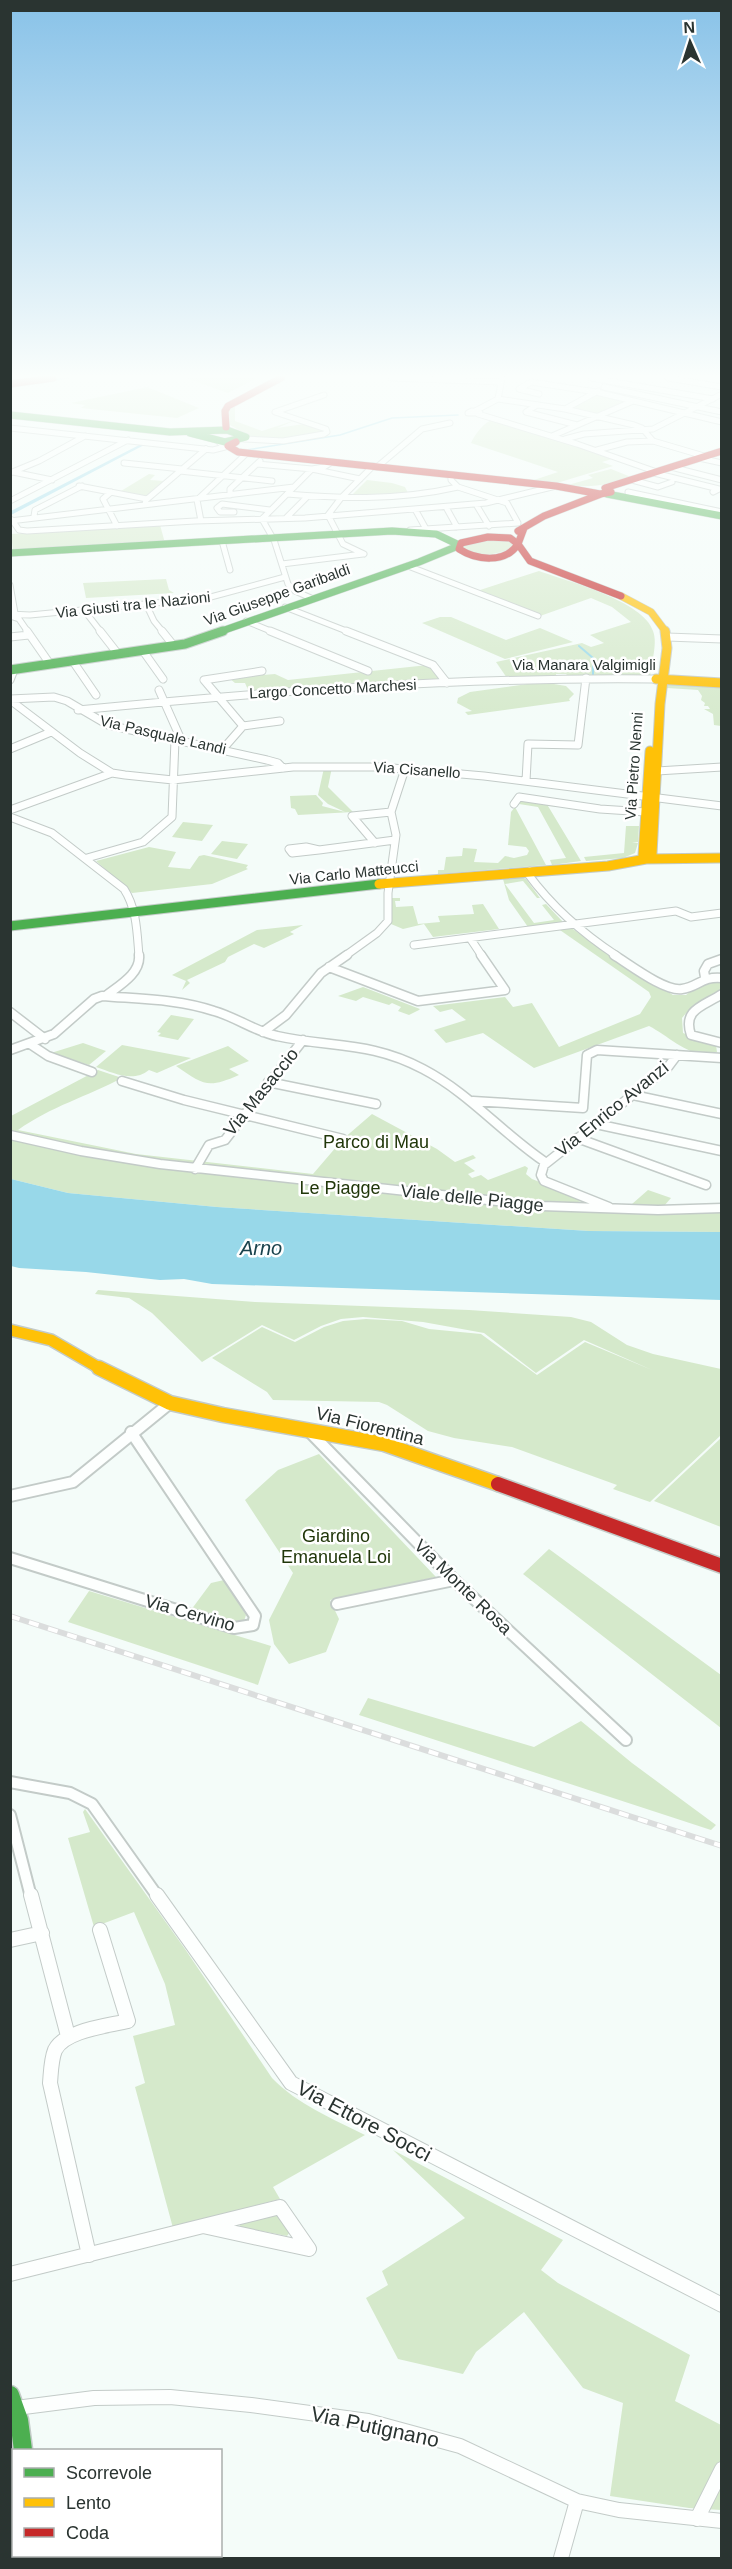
<svg xmlns="http://www.w3.org/2000/svg" width="732" height="2569" viewBox="0 0 732 2569" font-family="Arial,sans-serif">
  <style>
    .green { fill: #d5e9cb }
    .water { fill: #98d8e9 }
    .lines { fill: none; stroke-linecap: round; stroke-linejoin: round }
    .stream-far1 { stroke: #98d8e9; stroke-width: 1.5 }
    .stream { stroke: #98d8e9; stroke-width: 2 }
    .street-far4-casing { stroke: #c3cbc8; stroke-width: 7 }
    .street-far3-casing { stroke: #c3cbc8; stroke-width: 9 }
    .street-far2-casing { stroke: #c3cbc8; stroke-width: 11 }
    .street-far1-casing { stroke: #c3cbc8; stroke-width: 14 }
    .street-casing { stroke: #c3cbc8; stroke-width: 16 }
    .fast-far2-casing { stroke: #c3cbc8; stroke-width: 8 }
    .fast-far1-casing { stroke: #c3cbc8; stroke-width: 11 }
    .fast-casing { stroke: #c3cbc8; stroke-width: 21 }
    .slow-far4-casing { stroke: #c3cbc8; stroke-width: 8 }
    .slow-far3-casing { stroke: #c3cbc8; stroke-width: 11 }
    .slow-far2-casing { stroke: #c3cbc8; stroke-width: 14 }
    .slow-far1-casing { stroke: #c3cbc8; stroke-width: 17 }
    .slow-casing { stroke: #c3cbc8; stroke-width: 21 }
    .jam-far1-casing { stroke: #c3cbc8; stroke-width: 8 }
    .jam-casing { stroke: #c3cbc8; stroke-width: 17 }
    .street-far4 { stroke: #fdfffe; stroke-width: 5 }
    .street-far3 { stroke: #fdfffe; stroke-width: 7 }
    .street-far2 { stroke: #fdfffe; stroke-width: 8 }
    .street-far1 { stroke: #fdfffe; stroke-width: 10 }
    .street { stroke: #fdfffe; stroke-width: 14 }
    .fast-far2 { stroke: #4caf50; stroke-width: 7 }
    .fast-far1 { stroke: #4caf50; stroke-width: 9 }
    .fast { stroke: #4caf50; stroke-width: 18 }
    .slow-far4 { stroke: #ffc107; stroke-width: 7 }
    .slow-far3 { stroke: #ffc107; stroke-width: 9 }
    .slow-far2 { stroke: #ffc107; stroke-width: 11 }
    .slow-far1 { stroke: #ffc107; stroke-width: 14 }
    .slow { stroke: #ffc107; stroke-width: 18 }
    .jam-far1 { stroke: #c62828; stroke-width: 7 }
    .jam { stroke: #c62828; stroke-width: 14 }
    .rail-casing { stroke: #dbdddd; stroke-width: 6 }
    .rail { stroke: #fff; stroke-width: 4; stroke-dasharray: 10; stroke-linecap: butt }
    .labels { text-anchor: middle; stroke-width: 5; stroke-linejoin: round; paint-order: stroke }
    .far-street-label { font-size: 15px; fill: #2a3431; stroke: #fff }
    .street-label { font-size: 18px; fill: #2a3431; stroke: #fff }
    .park-label { font-size: 18px; fill: #21370a; stroke: #fff }
    .water-label { font-size: 20px; font-style: italic; fill: #1a434d; stroke: #fff }
    .near-street-label { font-size: 21px; fill: #2a3431; stroke: #fff }
  </style>
  <rect width="100%" height="100%" fill="#f4fcf9"/>
  <path class="green" d="M186,378H257L228,393Z
    M147,387L199,408L177,418L81,408L85,405L71,403Z
    M598,394L630,401L596,415L569,409Z
    M235,406V421L262,431L296,420L277,428L304,424L324,432L289,440L251,437L230,425L229,408Z
    M494,419L615,458L602,462L613,466L557,483L534,480L558,472L471,443C475,434 484,422 494,419Z
    M611,469L631,477C609,485 592,488 568,485L593,478L588,475Z
    M149,474L155,475L150,480L164,481L147,496L121,491Z
    M367,480L392,483L405,487L409,495L351,496Z
    M160,525L165,543L13,551L11,534Z
    M507,539L514,544L512,548C494,556 481,557 463,550V545L470,541Z
    M539,571C567,581 644,601 653,631C658,644 651,663 650,677L568,676L566,674H556V676L507,678L496,662L582,643L591,647L604,643L590,635L631,622L612,607L591,598L540,616L477,591Z
    M166,579L169,590L174,593L86,598L83,583Z
    M440,617H451L506,640L540,628L573,642L505,659L422,623Z
    M428,665L441,681L249,692L245,683H235L229,678L275,674L288,680Z
    M542,682L566,686L574,694L569,699L570,701L468,715L465,712L472,711L457,703L458,698L470,692Z
    M668,682L719,685L722,688L721,726L714,725L713,714L704,709H710L708,706H704L705,703L701,700L702,696L698,690L667,688Z
    M332,767L328,787L353,812L298,815L295,809L291,808L290,796L316,795L323,803L322,806L345,812L328,804L318,795L324,768Z
    M521,800L568,807L548,806L581,861L552,865L550,860L566,858L538,807L519,804Z
    M515,807L546,865L438,874V870H444L446,857L462,856L463,848L477,849L474,862L498,863L505,856L514,858L527,855L529,851L526,847L508,845L511,812Z
    M183,822L213,825L202,841L172,837Z
    M626,826H639L638,842H632L638,843L635,853L623,858L586,861L584,857L624,853Z
    M222,841L248,844L237,859L211,854Z
    M149,847L176,852L168,867L190,869L199,856L204,855L248,865L246,868L248,869L212,884L132,893L96,861Z
    M521,877L526,879L540,898H537L523,881L505,884L534,923L554,920L542,905L546,904L564,923L528,927L509,900L503,879H486Z
    M392,898H400V901H395L396,907L413,906L418,924L440,922L438,916L474,914L472,905L483,904L499,929L433,937L424,924L403,929L391,924Z
    M303,925L290,932L294,934L264,948L254,944L228,957L225,962L187,980L190,983L182,990L186,981L172,975L257,930Z
    M570,927L615,959L673,995H686L703,982H721V990C710,1001 691,1005 682,1018L683,1033L716,1045L717,1052C691,1061 671,1037 649,1026L534,1068L483,1033L446,1043L434,1030L466,1020L452,1009L440,1012L433,1006L505,997L513,1007L532,1003L559,1047L640,1014L651,997L649,992L557,928Z
    M363,987L420,1009L419,1010L409,1015L398,1011L401,1007L392,1003L389,1005L363,997L356,1001L338,996Z
    M171,1015L194,1019L178,1040L158,1036L161,1033L157,1032Z
    M83,1043L106,1051L89,1065L51,1053Z
    M122,1045L191,1058L157,1073L149,1070C133,1083 114,1073 96,1067Z
    M228,1046L249,1061L229,1069L239,1075C207,1089 204,1085 176,1066Z
    M98,1070L122,1078C88,1096 50,1107 18,1130L136,1154L313,1174L343,1139L372,1114L437,1149L455,1162L473,1155L476,1158L464,1163L475,1171L468,1174L472,1178L481,1175L488,1180L525,1166L528,1168L526,1174L532,1179L580,1198L583,1201L578,1202V1208L617,1210L619,1204H632L648,1190L671,1198L664,1206L721,1203V1232L589,1231L217,1207L68,1193L11,1179V1116Z
    M98,1290L255,1302L469,1310L571,1317L591,1322L627,1345L653,1354L721,1369V1435L650,1502L613,1489L617,1485L512,1447L454,1438L428,1431L387,1405L379,1402L273,1400L267,1392L212,1358L262,1327L295,1342L324,1327L343,1321L366,1319L402,1321L429,1329L481,1334L537,1375L585,1342L652,1370L584,1340L536,1373L484,1333L423,1322L363,1317L341,1319L321,1326L294,1340L262,1325L202,1362L152,1313L129,1298L95,1294Z
    M721,1438V1527L654,1501Z
    M319,1454L436,1577L330,1600L339,1619L326,1652L289,1664L274,1644L269,1620L293,1573L245,1500L278,1470Z
    M549,1549L721,1675V1728L523,1574Z
    M224,1580L246,1615L244,1621L234,1623L191,1610L211,1583Z
    M89,1591L271,1646L258,1685L68,1622Z
    M368,1698L534,1747L581,1721L632,1763L716,1825L711,1830L359,1715Z
    M85,1809L185,1949L272,2078C297,2104 333,2119 365,2135L273,2187L280,2199L173,2228L135,2087L145,2083L133,2036L175,2025L165,1984L134,1912L94,1927L68,1838L90,1832L83,1812Z
    M393,2150L563,2240L541,2270L558,2283L690,2355L675,2401L721,2425V2510L689,2508L610,2496L623,2403L583,2388L524,2312L476,2352L463,2374L398,2359L366,2298L388,2285L382,2271L465,2218Z
    M276,2215L279,2216L290,2232L287,2236L241,2227L239,2224Z"/>
  <path class="water" d="M143,443H148L11,515V511Z
    M11,1179L68,1193L217,1207L589,1231L721,1232V1300L212,1284L184,1279L160,1280L86,1272L19,1268L11,1266Z"/>
  <g class="lines">
    <path class="stream-far1" d="M10,387L68,378
      M246,450L340,435L392,418L458,415"/>
    <path class="stream" d="M579,646L593,658V676"/>
    <defs>
      <path id="street-far4" d="M391,378L501,382
        M591,378L713,399
        M668,378L722,387
        M604,387L722,412
        M539,394L519,389L531,382L596,392L722,422
        M498,399L565,409L634,425L642,428L653,441L704,456
        M537,405L526,412L577,425
        M565,409L598,391
        M472,411L480,413H468Z
        M475,411L498,399L502,378
        M478,414L577,444L654,471L650,474
        M10,428L213,450L225,447L219,442
        M552,436L633,401
        M244,439L283,441L324,434L327,432L326,429L275,412L324,395
        M565,439L584,434L653,429L722,394
        M597,450L627,442L653,441
        M699,458L722,463
        M124,463L182,469
        M257,464L312,469L360,479
        M377,467L422,429L450,423
        M671,467L722,480
        M180,471L272,481
        M13,472L52,480
        M10,473L39,461L85,436
        M654,473L719,489L713,492
        M632,480L658,487L672,482
        M79,486L147,499
        M111,492L103,499L117,526
        M628,492L722,512
        M287,494C345,499 401,500 458,487
        M230,495V489L260,461
        M10,501L128,440
        M145,504L146,500L206,449
        M477,506L489,526
        M447,509L457,527
        M416,511L426,529
        M234,512H220L217,508L222,504L270,510
        M34,516L35,510L82,486
        M286,518L308,496
        M12,520L19,530L27,531L195,521L305,518L486,503L556,486
        M10,521L294,487
        M201,521L197,500L247,453
        M410,530L518,523L507,503L458,487L451,480V475
        M222,541L230,570
        M364,554L343,544L328,515L341,498L373,466
        M282,564L363,554
        M408,566L538,616
        M10,585L15,613
        M311,598L295,591L288,584L274,540L262,519L312,469L324,467L332,462
        M146,604L154,621L163,632
        M285,607L349,632
        M84,610L101,632
        M10,614L30,615L207,598L285,577
        M10,616L19,619L28,632
        M246,621L273,632"/>
      <path id="street-far3" d="M27,631L50,664
        M100,631L118,654
        M162,631L174,646
        M270,631L368,671
        M346,631L433,665L447,683
        M10,637L29,635
        M667,637L722,639
        M143,651L163,679
        M72,660L96,695
        M10,680L14,670
        M10,699L54,697L67,701L108,725L267,760L278,763L283,768
        M10,700L80,753L112,773L125,775L173,780L293,767H381L484,776L722,806
        M78,710C270,691 461,677 654,679
        M243,726L280,721
        M10,749L51,732
        M222,750L243,726L204,680L262,671
        M657,771L722,767
        M526,781L528,744L578,745L586,678
        M514,804L519,797L600,809L646,812
        M10,810L112,773
        M10,817L52,833L124,889C137,909 137,933 139,956
        M375,843L352,816L391,812
        M306,847L319,850L292,853L289,849Z
        M319,850L395,840
        M87,858L143,842L172,817L175,740L179,735L159,690
        M530,871L528,874C553,908 582,933 617,956
        M470,938L482,956
        M414,945L676,911L691,917L722,913
        M345,956L377,933L388,921V893L396,835L391,812L405,769"/>
      <path id="street-far2" d="M614,955C629,964 665,992 682,989C698,987 702,976 722,978
        M329,967L418,1001L505,990L481,955
        M705,977L704,971L708,964L722,959
        M722,994C704,1006 682,1009 691,1035L722,1043
        M107,995C120,985 141,973 139,955
        M10,1012L45,1039
        M263,1032L286,1015L321,973L347,955
        M30,1044L48,1056L92,1072
        M10,1050L54,1034L94,999L102,996C139,999 179,999 214,1011C236,1017 256,1032 277,1036C331,1048 371,1041 423,1069C469,1093 502,1133 545,1162
        M122,1081L184,1100L343,1139
        M268,1082L376,1104
        M633,1095L722,1114
        M473,1101L583,1108L587,1055L597,1050L722,1058
        M596,1124L722,1151
        M10,1135L81,1151L160,1164L542,1206L658,1210L722,1208
        M577,1138L706,1185
        M195,1169L209,1145L225,1140L303,1040
        M609,1207L544,1181L541,1175L544,1165L668,1067L677,1055"/>
      <path id="street-far1" d="M308,1430L454,1580L626,1740
        M10,1496L73,1482L170,1403
        M10,1558L234,1628L253,1625L255,1616L131,1432
        M337,1604L454,1580
        M10,1782L70,1793L92,1804L158,1897
        M10,1815L31,1897"/>
      <path id="street" d="M31,1895L68,2036
        M157,1895L291,2083L722,2305
        M10,1940L42,1933
        M280,2207L309,2249L203,2226Z
        M89,2255L50,2083C51,2072 51,2060 55,2050C65,2030 108,2026 128,2021L100,1930
        M10,2274L203,2226
        M16,2408L94,2398L170,2397L251,2405L368,2421L460,2446L577,2501L619,2510L722,2521
        M697,2519L722,2469
        M147,2556L156,2558
        M561,2558L577,2501"/>
      <path id="fast-far2" d="M10,415L170,432L227,430L246,437L225,442L190,433
        M607,494L722,516
        M10,553L392,531L436,534L459,545
        M219,632L419,562L458,546"/>
      <path id="fast-far1" d="M10,670L185,644L223,631
        M10,926L379,884"/>
      <path id="fast" d="M10,2395L19,2420L23,2450"/>
      <path id="slow-far4" d="M621,596L651,612L666,632"/>
      <path id="slow-far3" d="M656,679L722,683
        M652,854L660,704L667,648L665,631
        M643,855L650,751
        M379,884L608,866L646,859L722,858"/>
      <path id="slow-far2" d="M10,1330L51,1340L101,1369"/>
      <path id="slow-far1" d="M99,1368L170,1403L223,1415L384,1444L498,1484"/>
      <path id="slow" d="M10,2513L14,2502"/>
      <path id="jam-far1" d="M10,384L53,378
        M226,427L225,411L228,406L281,378
        M236,442L228,446L238,452L556,486L600,494L611,492
        M605,488L722,451
        M518,531L544,516L601,494
        M488,537L510,538L518,544C505,564 476,560 459,549L461,543Z
        M518,544L530,561L621,596
        M518,544L524,528"/>
      <path id="jam" d="M498,1484L722,1566"/>
    </defs>
    <use href="#street-far4" class="street-far4-casing"/>
    <use href="#street-far3" class="street-far3-casing"/>
    <use href="#street-far2" class="street-far2-casing"/>
    <use href="#street-far1" class="street-far1-casing"/>
    <use href="#street" class="street-casing"/>
    <use href="#fast-far2" class="fast-far2-casing"/>
    <use href="#fast-far1" class="fast-far1-casing"/>
    <use href="#fast" class="fast-casing"/>
    <use href="#slow-far4" class="slow-far4-casing"/>
    <use href="#slow-far3" class="slow-far3-casing"/>
    <use href="#slow-far2" class="slow-far2-casing"/>
    <use href="#slow-far1" class="slow-far1-casing"/>
    <use href="#slow" class="slow-casing"/>
    <use href="#jam-far1" class="jam-far1-casing"/>
    <use href="#jam" class="jam-casing"/>
    <use href="#street-far4" class="street-far4"/>
    <use href="#street-far3" class="street-far3"/>
    <use href="#street-far2" class="street-far2"/>
    <use href="#street-far1" class="street-far1"/>
    <use href="#street" class="street"/>
    <use href="#fast-far2" class="fast-far2"/>
    <use href="#fast-far1" class="fast-far1"/>
    <use href="#fast" class="fast"/>
    <use href="#slow-far4" class="slow-far4"/>
    <use href="#slow-far3" class="slow-far3"/>
    <use href="#slow-far2" class="slow-far2"/>
    <use href="#slow-far1" class="slow-far1"/>
    <use href="#slow" class="slow"/>
    <use href="#jam-far1" class="jam-far1"/>
    <use href="#jam" class="jam"/>
    <defs>
      <path id="rail" d="M10,1616L722,1846"/>
    </defs>
    <use href="#rail" class="rail-casing"/>
    <use href="#rail" class="rail"/>
  </g>
  <linearGradient id="sky" x2="0" y2="1"><stop stop-color="#88c2e8"/><stop offset="0.51" stop-color="#fafefc"/><stop offset="1" stop-color="#fafefc" stop-opacity="0"/></linearGradient>
  <rect width="732" height="737" fill="url(#sky)"/>
  <g class="labels">
    <g class="far-street-label">
      <text transform="translate(277 595) rotate(-20)" y="5">Via Giuseppe Garibaldi</text>
      <text transform="translate(133 605) rotate(-6)" y="5">Via Giusti tra le Nazioni</text>
      <text x="584" y="670">Via Manara Valgimigli</text>
      <text transform="translate(333 689) rotate(-3)" y="5">Largo Concetto Marchesi</text>
      <text transform="translate(163 735) rotate(13)" y="5">Via Pasquale Landi</text>
      <text transform="translate(634 766) rotate(-86)" y="5">Via Pietro Nenni</text>
      <text transform="translate(417 770) rotate(4)" y="5">Via Cisanello</text>
      <text transform="translate(354 873) rotate(-6)" y="5">Via Carlo Matteucci</text>
    </g>
    <g class="street-label">
      <text transform="translate(261 1092) rotate(-51)" y="6">Via Masaccio</text>
      <text transform="translate(612 1109) rotate(-39)" y="6">Via Enrico Avanzi</text>
      <text transform="translate(472 1198) rotate(6)" y="6">Viale delle Piagge</text>
      <text transform="translate(370 1426) rotate(14)" y="6">Via Fiorentina</text>
      <text transform="translate(463 1587) rotate(44)" y="6">Via Monte Rosa</text>
      <text transform="translate(190 1613) rotate(16)" y="6">Via Cervino</text>
    </g>
    <g class="park-label">
      <text x="376" y="1148">Parco di Mau</text>
      <text x="340" y="1194">Le Piagge</text>
      <text x="336" y="1542">Giardino<tspan x="336" dy="21">Emanuela Loi</tspan></text>
    </g>
    <g class="water-label">
      <text x="261" y="1255">Arno</text>
    </g>
    <g class="near-street-label">
      <text transform="translate(364 2121) rotate(28)" y="7">Via Ettore Socci</text>
      <text transform="translate(375 2427) rotate(12)" y="7">Via Putignano</text>
    </g>
  </g>
  <rect width="732" height="2569" fill="none" stroke="#2a3431" stroke-width="24"/>
  <rect x="12" y="2449" width="210" height="108" fill="#ffffff" stroke="#aaaead" stroke-width="1.5"/>
  <rect x="24" y="2468" width="30" height="9" fill="#4caf50" stroke="#aaaead" stroke-width="1.5"/>
  <text x="66" y="2479" font-size="18" fill="#2a3431">Scorrevole</text>
  <rect x="24" y="2498" width="30" height="9" fill="#ffc107" stroke="#aaaead" stroke-width="1.5"/>
  <text x="66" y="2509" font-size="18" fill="#2a3431">Lento</text>
  <rect x="24" y="2528" width="30" height="9" fill="#c62828" stroke="#aaaead" stroke-width="1.5"/>
  <text x="66" y="2539" font-size="18" fill="#2a3431">Coda</text>
  <g transform="translate(690 42) rotate(357)" stroke="#ffffff" stroke-width="4.5" paint-order="stroke">
  <path d="M0-4.5L10 22L0 15L-10 22Z" fill="#2a3431"/>
  <text y="-9" font-size="16" font-weight="bold" text-anchor="middle" fill="#2a3431">N</text>
  </g>
</svg>
